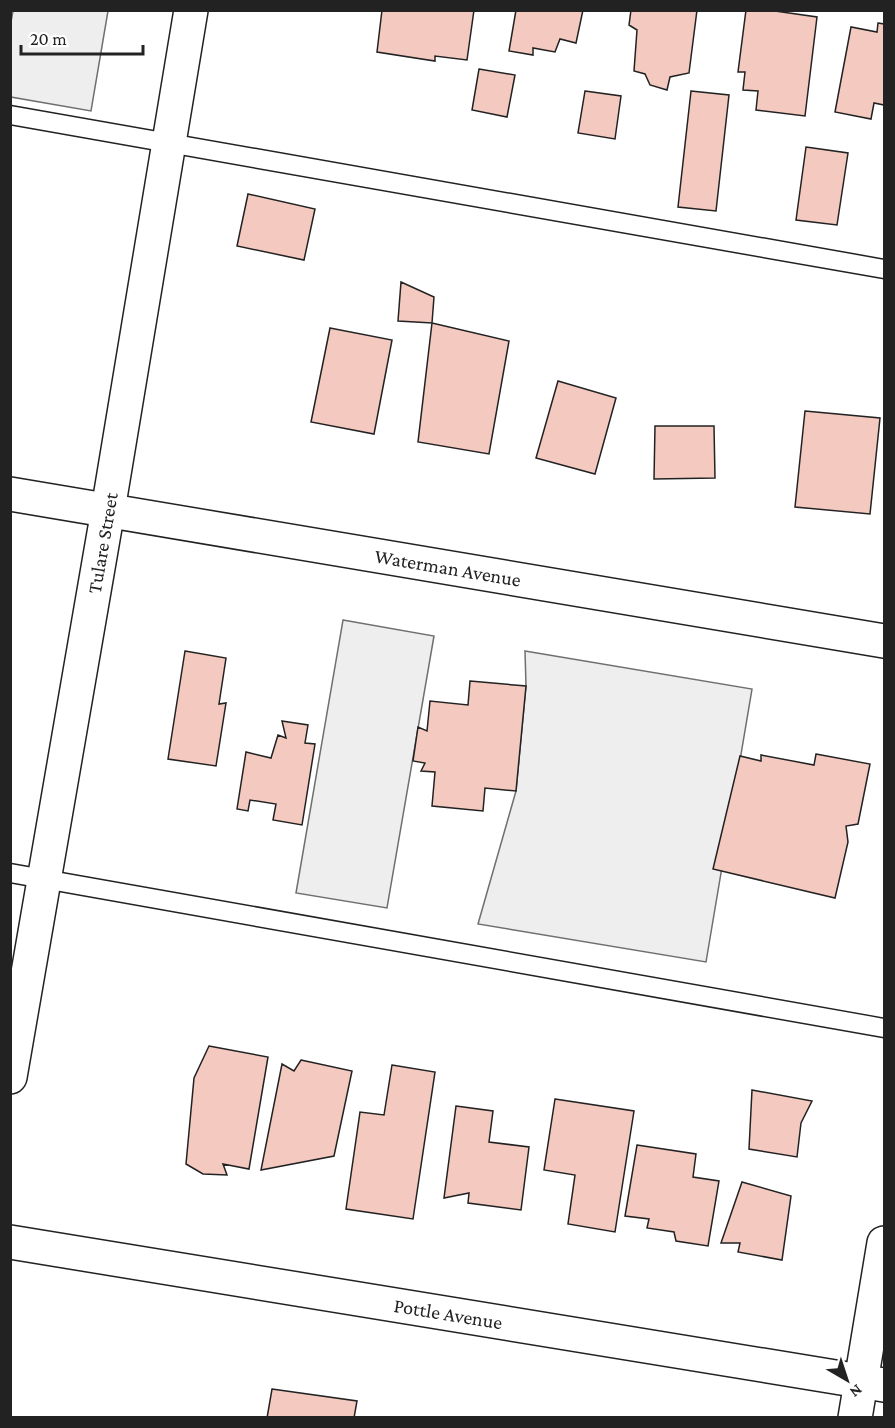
<svg xmlns="http://www.w3.org/2000/svg" width="895" height="1428" viewBox="0 0 895 1428" font-family="'Crimson Pro',serif">
  <style>
    .green { fill: #eee; stroke: #6f6f6f; stroke-width: 1.5 }
    .building { fill: #f3c9c0; stroke: #222; stroke-width: 1.5 }
    .lines { fill: none; stroke-linecap: round; stroke-linejoin: round }
    .service-casing { stroke: #222; stroke-width: 21 }
    .minor-casing { stroke: #222; stroke-width: 36 }
    .tertiary-casing { stroke: #222; stroke-width: 36 }
    .secondary-casing { stroke: #222; stroke-width: 36 }
    .service { stroke: #fff; stroke-width: 18 }
    .minor { stroke: #fff; stroke-width: 33 }
    .tertiary { stroke: #fff; stroke-width: 33 }
    .secondary { stroke: #fff; stroke-width: 33 }
    .labels { text-anchor: middle; stroke-width: 4.5; stroke-linejoin: round; paint-order: stroke }
    .street-label { font-size: 20px; fill: #222; stroke: #fff }
  </style>
  <rect width="100%" height="100%" fill="#fff"/>
  <path class="green" d="M13,11H108L91,111L11,97L10,27Z
    M343,620L434,636L387,908L296,893Z
    M525,651L752,689L706,962L478,924L516,791L526,686Z"/>
  <path class="building" d="M382,10H474L467,60L435,56V61L377,52Z
    M516,10H583L576,43L560,39L555,52L533,48V55L509,51Z
    M631,10H697L689,73L670,77L667,90L650,85L645,74L634,71L637,30L629,25Z
    M746,10H768L817,17L805,116L756,110L758,91L743,90L745,72H738Z
    M878,23L884,24V105L874,103L871,119L835,112L851,27L877,32Z
    M479,69L515,75L507,117L472,110Z
    M585,91L621,96L615,139L578,133Z
    M691,91L729,95L716,211L678,207Z
    M806,147L848,153L837,225L796,220Z
    M248,194L315,209L304,260L237,246Z
    M401,282L434,297L432,323L398,321Z
    M432,323L509,341L489,454L418,442Z
    M330,328L392,340L374,434L311,422Z
    M558,381L616,398L595,474L536,458Z
    M805,411L880,418L870,514L795,507Z
    M655,426H714L715,478L654,479Z
    M185,651L226,658L219,704L226,703L216,766L168,759Z
    M470,681L526,686L516,791L485,788L483,811L432,806L435,772L421,771L425,763L413,761L418,727L427,731L430,701L468,705Z
    M282,721L308,725L305,743L315,744L302,825L273,820L276,804L250,800L248,811L237,809L246,752L271,758L278,735L286,738Z
    M816,754L870,764L858,824L846,826L848,842L835,898L713,869L740,756L761,761V755L814,765Z
    M209,1046L268,1057L249,1169L223,1164L227,1175L203,1174L186,1164L194,1078Z
    M301,1060L352,1071L334,1156L261,1170L282,1064L294,1071Z
    M392,1065L435,1072L413,1219L346,1209L360,1112L384,1115Z
    M752,1090L812,1101L801,1123L797,1157L749,1149Z
    M555,1099L634,1111L615,1232L568,1224L575,1175L544,1170Z
    M456,1106L493,1111L489,1142L529,1147L521,1210L468,1203L469,1193L444,1198Z
    M637,1145L696,1154L693,1177L719,1181L708,1246L676,1241L674,1232L647,1228L649,1219L625,1216Z
    M742,1182L791,1196L782,1260L738,1252L740,1243H721Z
    M272,1389L357,1401L354,1418H267Z"/>
  <g class="lines">
    <defs>
      <path id="service" d="M10,115L884,269
        M10,873L884,1028"/>
      <g id="minor">
        <path id="s1" d="M10,494L884,641"/>
        <path d="M855,1418L884,1243"/>
      </g>
      <g id="tertiary">
        <path id="s2" d="M10,1242L884,1385"/>
      </g>
      <g id="secondary">
        <path id="s3" d="M10,1077L108,510L191,10"/>
      </g>
    </defs>
    <use href="#service" class="service-casing"/>
    <use href="#minor" class="minor-casing"/>
    <use href="#tertiary" class="tertiary-casing"/>
    <use href="#secondary" class="secondary-casing"/>
    <use href="#service" class="service"/>
    <use href="#minor" class="minor"/>
    <use href="#tertiary" class="tertiary"/>
    <use href="#secondary" class="secondary"/>
  </g>
  <g class="labels">
    <g class="street-label">
      <text dy="7" stroke="none"><textPath href="#s3" startOffset="542">Tulare Street</textPath></text>
      <text dy="7" stroke="none"><textPath href="#s1" startOffset="444">Waterman Avenue</textPath></text>
      <text dy="7" stroke="none"><textPath href="#s2" startOffset="444">Pottle Avenue</textPath></text>
    </g>
  </g>
  <rect width="895" height="1428" fill="none" stroke="#222222" stroke-width="24"/>
  <g transform="translate(847 1380) rotate(141)" stroke="#ffffff" stroke-width="4.5" paint-order="stroke">
  <path d="M0-4.5L10 22L0 15L-10 22Z" fill="#222222"/>
  <text y="-9" font-size="16" font-weight="bold" text-anchor="middle" fill="#222222">N</text>
  </g>
  <path d="M21 45v9h122v-9" fill="none" stroke="#222222" stroke-width="3"/>
  <text x="30" y="45" font-size="18" fill="#222222" stroke="#ffffff" stroke-width="4.5" paint-order="stroke">20 m</text>
</svg>
